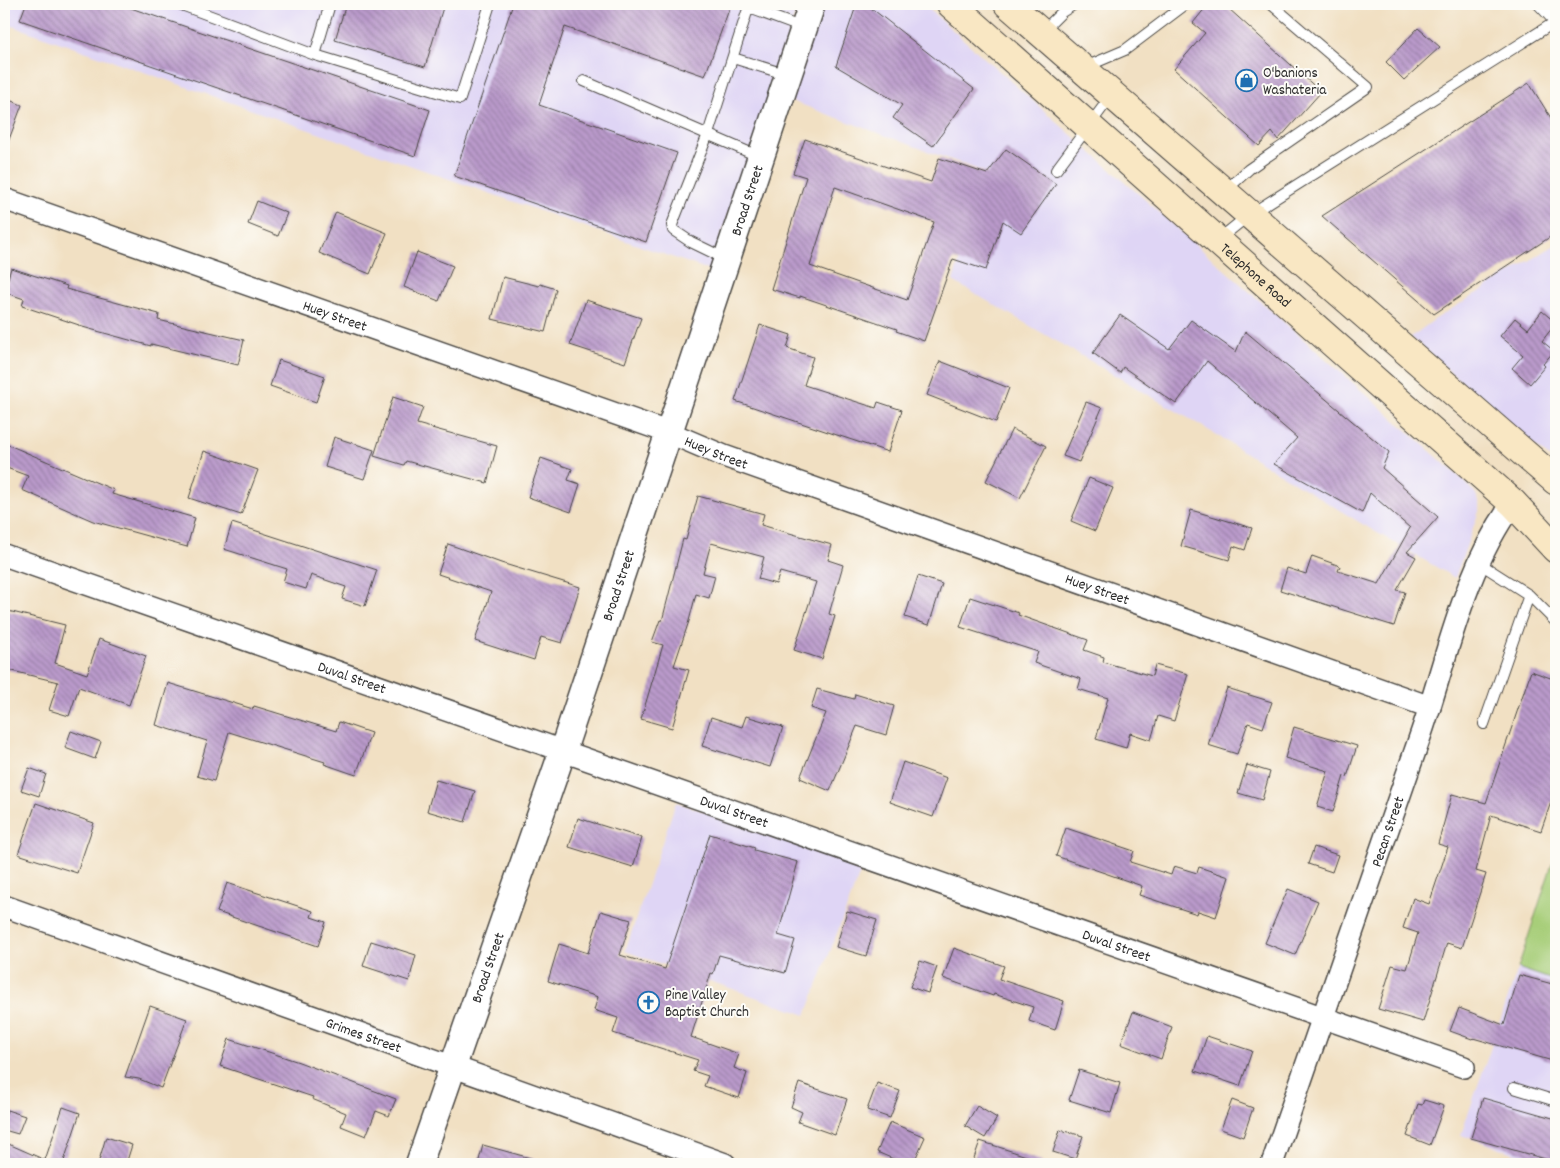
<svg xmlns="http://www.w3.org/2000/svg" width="1560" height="1168" viewBox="0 0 1560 1168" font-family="Dekko,sans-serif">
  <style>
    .built { fill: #dfd5f5 }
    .grass { fill: #a7ce79; stroke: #697c52 }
    .building { fill: url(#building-back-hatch); fill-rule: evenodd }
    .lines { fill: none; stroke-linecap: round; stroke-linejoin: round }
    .service-casing { stroke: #494642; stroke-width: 12 }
    .minor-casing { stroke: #494642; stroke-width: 24 }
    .tertiary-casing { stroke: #494642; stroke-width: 29 }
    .secondary-casing { stroke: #494642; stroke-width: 30 }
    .service { stroke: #fff; stroke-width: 10 }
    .minor { stroke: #fff; stroke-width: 21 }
    .tertiary { stroke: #fff; stroke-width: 26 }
    .secondary { stroke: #f9e7c3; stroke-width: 28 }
    .labels { text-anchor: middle; stroke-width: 4; stroke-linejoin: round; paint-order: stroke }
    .poi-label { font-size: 15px; fill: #2b2b2b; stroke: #fdfcf7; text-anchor: start }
    .street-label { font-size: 15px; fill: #2b2b2b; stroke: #fdfcf7 }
  </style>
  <defs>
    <pattern id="building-back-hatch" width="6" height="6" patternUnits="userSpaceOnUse" patternTransform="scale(1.25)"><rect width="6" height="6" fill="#ba9acb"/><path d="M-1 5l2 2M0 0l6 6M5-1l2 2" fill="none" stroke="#977ea5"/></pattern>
  </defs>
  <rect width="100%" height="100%" fill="#fdfcf7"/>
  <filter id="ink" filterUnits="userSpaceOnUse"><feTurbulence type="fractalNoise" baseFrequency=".02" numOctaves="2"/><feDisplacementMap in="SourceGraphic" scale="10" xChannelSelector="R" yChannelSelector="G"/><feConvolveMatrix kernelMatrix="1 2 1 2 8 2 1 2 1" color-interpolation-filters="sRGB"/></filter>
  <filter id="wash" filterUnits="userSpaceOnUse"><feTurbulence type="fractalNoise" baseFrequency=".0096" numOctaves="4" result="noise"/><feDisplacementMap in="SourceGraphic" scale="20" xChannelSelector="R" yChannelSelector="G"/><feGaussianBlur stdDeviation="1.12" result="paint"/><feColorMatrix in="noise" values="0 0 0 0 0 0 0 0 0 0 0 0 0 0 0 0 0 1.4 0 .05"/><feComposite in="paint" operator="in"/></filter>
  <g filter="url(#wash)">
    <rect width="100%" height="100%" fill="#f1e0c3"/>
    <path class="built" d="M4,4H798L761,123L709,270L4,23Z
      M823,4H923L1463,480L1474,491L1479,501V511L1455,578L1364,525L1195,422L953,281L987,173L789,100Z
      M1555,245L1556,246V462L1526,439L1411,337L1434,320Z
      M676,802L863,865L806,1015L625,951Z
      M1518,968L1556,981V1164H1547L1461,1135Z"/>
    <path class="grass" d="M1552,864L1556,865V981L1518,968Z"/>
    <g id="blocks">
      <path class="building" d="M26,4H119L430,110L415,156L20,20Z
        M346,4H444L425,67L335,40Z
        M513,4H731L705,76L565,27L539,105L677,153L646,242L454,176Z
        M866,4L974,89L933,146L893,118L902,105L836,66L856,6Z
        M1206,7L1228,8L1321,92L1278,140L1272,132L1259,146L1174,69L1205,33L1193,23Z
        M1418,28L1440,47L1404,80L1386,62Z
        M1529,83L1556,126V233L1434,314L1322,216Z
        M4,98L22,105L5,150H4Z
        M805,139L931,182L939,158L987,174L1006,149L1056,184L1021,233L1003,221L986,270L953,259L924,341L896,331L897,329L800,296V298L771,289L806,177L793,173ZM835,187L934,222L907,300L810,266Z
        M257,201L287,213L278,236L248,224Z
        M336,212L387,233L370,274L319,253Z
        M417,252L453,266L439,301L404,287Z
        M11,268L67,286L66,289L159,314L158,320L244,340L238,365L151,344V346L79,326V325L22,306L24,299L4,292Z
        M503,277L539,286L540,284L556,289L545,332L492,319Z
        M586,300L641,318L625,363L570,345Z
        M1542,311L1556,323L1542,341L1554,351L1543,364L1545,366L1530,384L1512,368L1523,355L1500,336L1515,318L1528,329Z
        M1120,315L1169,349L1191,320L1236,352L1245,331L1389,452L1382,468L1438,517L1407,552L1416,557L1397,590L1405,592L1394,626L1280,590L1287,568L1306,574L1312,556L1340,566L1338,571L1379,584L1410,528L1370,493L1362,513L1274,464L1297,438L1207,361L1176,404L1123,367L1120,373L1093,353Z
        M760,325L791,335L787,348L813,357L804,385L876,408L878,402L902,410L888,452L735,401Z
        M279,360L325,376L316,402L270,386Z
        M940,361L1009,388L996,422L927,395Z
        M393,397L423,407L417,424L497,446L487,483L406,461L404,465L374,456Z
        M1086,402L1102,408L1079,462L1063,456Z
        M1012,429L1046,446L1020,498L986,481Z
        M334,437L374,450L364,479L325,467Z
        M4,443L114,490L112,494L195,518L187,547L93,521L22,490L28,476L4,467Z
        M204,451L258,470L241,515L189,498Z
        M541,458L572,469L568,480L580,484L571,512L528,497Z
        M1089,478L1113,488L1095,531L1071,521Z
        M698,496L764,514L761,525L832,545L828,560L843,565L829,614L835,616L822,659L794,650L816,582L780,572L776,584L758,579L764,557L711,543L703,573L715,576L709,598L696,594L689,621L674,666L689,670L672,728L641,719L663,645L652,642L660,620L662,621L683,539L686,540Z
        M1191,510L1252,528L1245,550L1233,546L1229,560L1181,546Z
        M232,523L377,570L365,606L342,599L346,587L311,575L306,589L283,582L287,569L224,549Z
        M448,544L501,563L580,587L562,643L541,637L534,660L475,641L491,592L438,574Z
        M918,576L942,584L929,625L905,617Z
        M970,597L1019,613L1018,615L1088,640L1084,650L1104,657L1103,662L1152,676L1155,665L1188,674L1174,721L1158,716L1151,740L1130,733L1126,748L1096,739L1108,698L1078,689L1081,679L1034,663L1038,652L960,627Z
        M4,610L65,625L55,663L87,674L99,639L146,656L129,705L79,687L69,716L49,710L58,682L4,669Z
        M1531,671L1556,680V804L1551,802L1541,831L1491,815L1476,871L1486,874L1462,948L1447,943L1423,1022L1378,1009L1392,965L1407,969L1418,933L1403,928L1413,898L1429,904L1448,847L1438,844L1452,794L1486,803Z
        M168,683L253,709L254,706L336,731L339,722L371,733L356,775L324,764L325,762L229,732L214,781L197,776L207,741L156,725Z
        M1227,688L1272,702L1263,728L1248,723L1237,754L1208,745Z
        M817,689L854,699L855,694L894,706L886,735L857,726L830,791L800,778L826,713L811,708Z
        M746,716L783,727L770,767L702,746L711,717L742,727Z
        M1294,727L1357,746L1347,777L1344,776L1333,812L1317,807L1328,771L1285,758Z
        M71,731L101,742L95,759L65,748Z
        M903,762L947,778L933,817L890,802Z
        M1247,765L1270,772L1262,800L1238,793Z
        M29,768L46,774L39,796L21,790Z
        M436,780L475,791L465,822L427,811Z
        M36,803L94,823L77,873L18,854Z
        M578,818L642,838L633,867L569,847Z
        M1066,828L1134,851L1130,862L1171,875L1174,866L1197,873L1199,867L1229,877L1216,917L1198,911L1197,914L1139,895L1142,886L1056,856Z
        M710,834L755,848L754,850L798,862L778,935L795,940L785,973L719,955L713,974L711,973L691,1037L739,1054L734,1068L747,1073L739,1098L704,1086L708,1076L693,1071L698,1060L613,1033L618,1018L594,1010L598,997L548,981L559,944L588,953L601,911L631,920L620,955L665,969Z
        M1314,847L1338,855L1332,872L1308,864Z
        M227,883L313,911L311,917L326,922L318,946L217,912Z
        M1288,889L1318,901L1295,955L1265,943Z
        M847,911L877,920L866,956L836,947Z
        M371,941L416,955L409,981L363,966Z
        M954,948L1004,966L999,979L1064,1001L1055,1030L1029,1021L1033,1007L994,994L993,996L943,978Z
        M920,961L937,967L928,993L910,987Z
        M1519,975L1556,985V1062L1473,1038L1472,1039L1450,1031L1459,1008L1504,1025Z
        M150,1006L187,1019L161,1088L139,1079L125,1077Z
        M1133,1012L1172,1027L1161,1059L1121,1044Z
        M1207,1036L1252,1051L1240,1086L1195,1071Z
        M229,1039L299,1062L396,1099L389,1116L376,1111L366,1136L341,1126L346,1113L312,1099L313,1097L220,1066Z
        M1079,1070L1120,1083L1111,1113L1069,1100Z
        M799,1083L847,1099L835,1135L798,1122L802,1112L791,1107Z
        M877,1083L900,1091L890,1118L867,1110Z
        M1483,1098L1556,1119V1162L1471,1138Z
        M1232,1100L1253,1108L1243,1137L1221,1129Z
        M1424,1100L1444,1106L1430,1145L1407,1136L1418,1104L1422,1105Z
        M977,1106L997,1118L985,1138L965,1126Z
        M63,1107L80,1113L63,1164H4V1142L45,1160Z
        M7,1110L25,1116L18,1134L4,1130V1119Z
        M890,1122L925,1137L913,1164H905L877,1152Z
        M1060,1130L1083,1136L1075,1159L1053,1152Z
        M106,1137L132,1145L126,1164H98Z
        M980,1141L1042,1161L1041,1164H972Z
        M483,1145L534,1159L533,1164H478Z"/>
    </g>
  </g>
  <g filter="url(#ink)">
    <use href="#blocks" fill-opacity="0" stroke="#494642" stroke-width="1"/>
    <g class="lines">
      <defs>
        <path id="service" d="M179,4L315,55L460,99L490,4
          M1042,32L1062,12L1075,4
          M315,55L330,4
          M733,58L788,75
          M1083,68L1125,50L1186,4
          M584,81L760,157
          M1056,170L1111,96
          M1225,191L1249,169L1368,87L1271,4
          M1218,240L1249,215L1555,22L1538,4
          M726,259L691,242L673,230L672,225L708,134L747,12L752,9L803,28
          M1479,563L1529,595L1556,622
          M1484,724L1529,595
          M1514,1088L1556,1101"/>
        <g id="minor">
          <path id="s1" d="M4,199L670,433L724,456L1430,707"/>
          <path id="s2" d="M4,555L1464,1067"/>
          <path id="s3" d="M4,906L725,1164"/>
          <path id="s4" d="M1272,1164C1322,1020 1372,875 1422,731C1448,654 1464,570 1513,503"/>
        </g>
        <g id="tertiary">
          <path id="s5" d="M419,1164L563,750L812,4"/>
        </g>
        <g id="secondary">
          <path id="s6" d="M951,4L1513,503L1556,549"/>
          <path d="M1008,4L1556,481"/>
        </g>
      </defs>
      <use href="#service" class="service-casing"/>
      <use href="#minor" class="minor-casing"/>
      <use href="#tertiary" class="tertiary-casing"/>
      <use href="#secondary" class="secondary-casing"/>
      <use href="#service" class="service"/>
      <use href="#minor" class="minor"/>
      <use href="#tertiary" class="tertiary"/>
      <use href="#secondary" class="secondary"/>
    </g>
  </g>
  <defs>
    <symbol id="shop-ring" viewBox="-11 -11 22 22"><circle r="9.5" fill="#fdfcf7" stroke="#1f6fb2" stroke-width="1.5"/><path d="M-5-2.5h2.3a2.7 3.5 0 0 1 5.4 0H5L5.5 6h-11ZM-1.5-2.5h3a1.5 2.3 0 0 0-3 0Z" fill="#1f6fb2"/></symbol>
    <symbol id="church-ring" viewBox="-11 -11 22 22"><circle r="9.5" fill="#fdfcf7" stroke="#1f6fb2" stroke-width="1.5"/><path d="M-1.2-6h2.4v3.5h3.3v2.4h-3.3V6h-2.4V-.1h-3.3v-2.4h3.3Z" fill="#1f6fb2"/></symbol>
  </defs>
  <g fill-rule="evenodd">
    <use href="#shop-ring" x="1234" y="68" width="25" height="25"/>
    <use href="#church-ring" x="636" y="990" width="25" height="25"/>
  </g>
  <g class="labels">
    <g class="poi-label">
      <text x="1263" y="77">O'banions<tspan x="1263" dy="17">Washateria</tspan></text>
      <text x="665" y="999">Pine Valley<tspan x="665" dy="17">Baptist Church</tspan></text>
    </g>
    <g class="street-label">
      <text dy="5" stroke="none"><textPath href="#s5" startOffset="1018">Broad Street</textPath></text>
      <text dy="5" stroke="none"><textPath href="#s6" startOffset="408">Telephone Road</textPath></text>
      <text dy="5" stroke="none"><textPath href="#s1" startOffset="351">Huey Street</textPath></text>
      <text dy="5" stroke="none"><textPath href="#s1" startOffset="756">Huey Street</textPath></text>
      <text dy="5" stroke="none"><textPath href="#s5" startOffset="612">Broad Street</textPath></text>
      <text dy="5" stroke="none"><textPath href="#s1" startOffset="1161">Huey Street</textPath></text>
      <text dy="5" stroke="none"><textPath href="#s2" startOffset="369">Duval Street</textPath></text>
      <text dy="5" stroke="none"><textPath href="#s2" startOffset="774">Duval Street</textPath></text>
      <text dy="5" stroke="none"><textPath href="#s4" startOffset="352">Pecan Street</textPath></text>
      <text dy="5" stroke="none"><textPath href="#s2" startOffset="1179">Duval Street</textPath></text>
      <text dy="5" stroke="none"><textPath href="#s5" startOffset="208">Broad Street</textPath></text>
      <text dy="5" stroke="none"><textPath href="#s3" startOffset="382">Grimes Street</textPath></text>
    </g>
  </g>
  <rect width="1560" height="1168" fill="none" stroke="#fdfcf7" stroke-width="20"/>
</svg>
